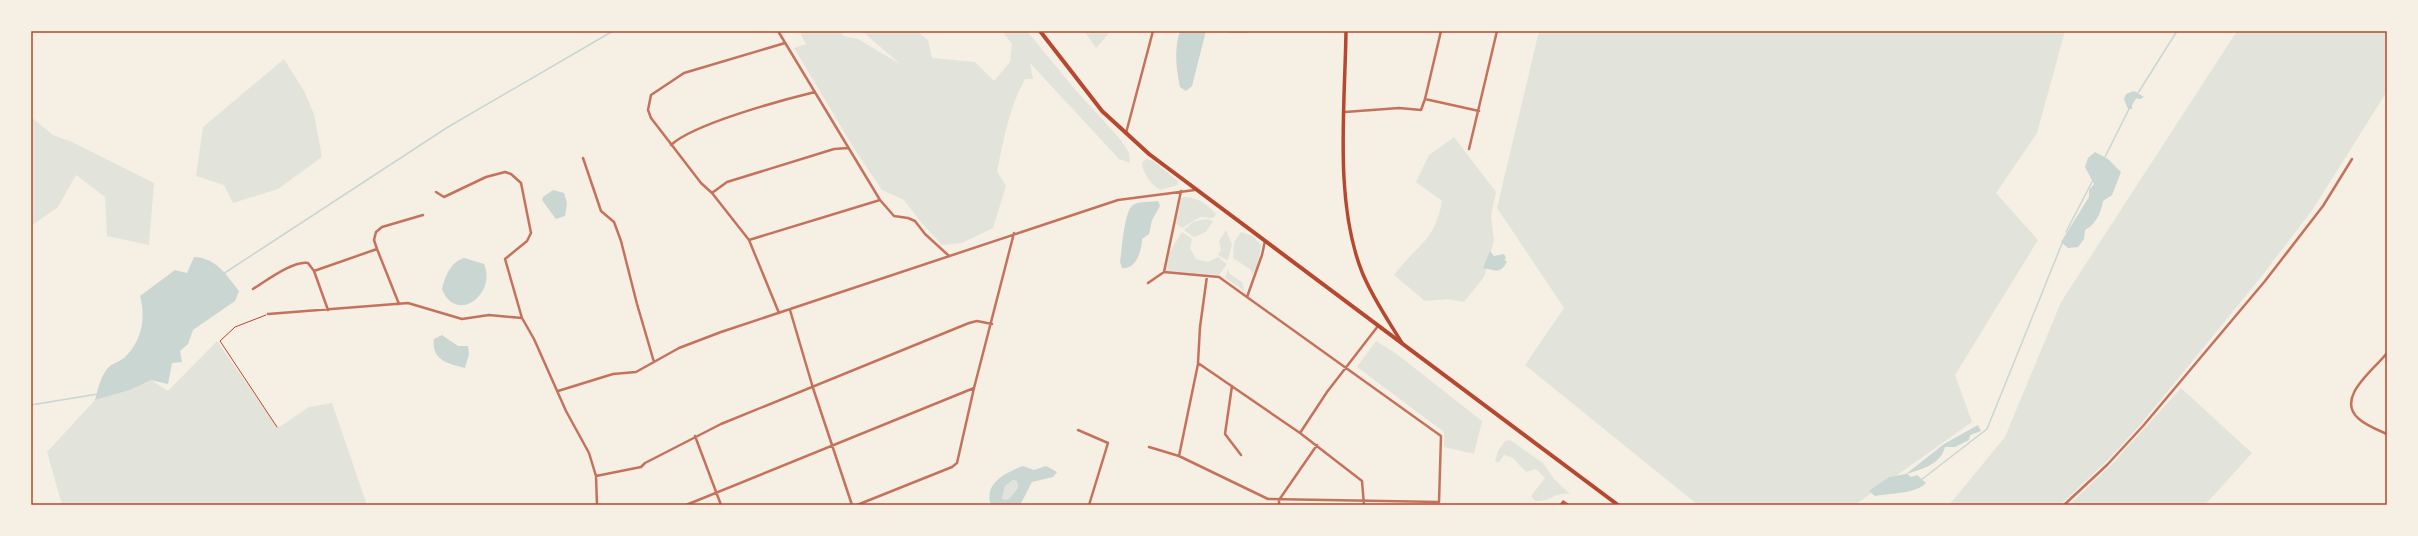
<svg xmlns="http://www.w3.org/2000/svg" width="2418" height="536" viewBox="0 0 2418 536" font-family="Overpass,sans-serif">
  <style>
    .green { fill: #e2e4dc }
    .water { fill: #c9d6d2; fill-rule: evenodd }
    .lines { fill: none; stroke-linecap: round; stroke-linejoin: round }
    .stream { stroke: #c9d6d2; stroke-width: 1.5 }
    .building { fill: #bf614a }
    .path { stroke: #b5482f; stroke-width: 1 }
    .minor { stroke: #c5725c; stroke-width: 2.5 }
    .secondary { stroke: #b5482f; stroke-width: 3.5 }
    .primary { stroke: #b5482f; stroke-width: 4 }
    .neatline { fill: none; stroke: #b5482f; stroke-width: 1.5 }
  </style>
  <rect width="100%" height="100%" fill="#f6efe4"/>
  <path class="green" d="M799,31H839L844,36L858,39L900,64L862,31H917L928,40L932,58L975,62L994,81L1010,62L1012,44L1002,31H1027L1072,86L1121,140L1129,153L1130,163L1119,159L1030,63L1033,79H1025C1009,108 1004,139 997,171L1006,186L993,228L962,243L942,245L920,221L904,200L882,190L855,150L794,48L806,44Z
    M1084,31H1111L1096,48Z
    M1539,31H2065L2037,133L1996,193L2038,240L1955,375L1972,422L1855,505H1698L1525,365L1564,308L1497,208Z
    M2237,31H2387L2386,93L2313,209L2261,277L2141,424L2108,460L2060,505H1949L2005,437L2061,302Z
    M284,59L304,91L314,114L322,157L278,189L233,203L224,185L196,176L203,127Z
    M31,117L53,135L72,142L154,183L149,245L107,236L105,197L76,175L58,207L31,226Z
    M1454,137L1496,192L1491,216L1494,240L1484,277L1464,302L1448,299L1425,301L1394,275C1416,245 1435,242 1442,201L1416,182L1429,155Z
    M1146,159L1153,161L1178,181V185L1160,190C1151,184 1142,173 1142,162Z
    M1184,197C1199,198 1206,203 1216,214L1213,218L1200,217L1182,228L1176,224L1181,198Z
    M1206,219L1213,221L1206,232L1194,237L1184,230L1193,222Z
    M1226,230L1232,244L1228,261L1218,255L1221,250L1219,241Z
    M1182,232L1192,239L1190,248L1196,259L1208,262L1218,257L1227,264L1219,275L1166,271L1169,253Z
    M1241,232L1253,236L1261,245L1258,265L1252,275L1251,270L1233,258L1234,242Z
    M1228,269L1229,273L1242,282L1245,291L1225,278Z
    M217,341L277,427L281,426L309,407L332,403L367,505H62L47,452L95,400L130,390L151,380L168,391Z
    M1376,341L1398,355L1482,421L1474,454L1444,447V432L1357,367Z
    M2181,388L2252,453L2205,505H2069L2112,464Z
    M1510,440L1543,463L1554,479L1570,494C1553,492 1552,502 1535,501L1531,496L1545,478L1536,469L1526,472L1513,458L1504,455L1499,462H1495L1498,451L1505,441Z
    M1013,480L1017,481L1018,488L1009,499L1004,500L1002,498L1005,486Z"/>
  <path class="water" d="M1180,31H1206L1192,86L1186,91L1180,87C1176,69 1174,49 1180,31Z
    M2134,91L2144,97L2140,99L2135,98L2132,103V109H2128L2124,99L2126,94Z
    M2095,152L2108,159L2121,172L2112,195L2103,201C2101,213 2096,224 2085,230L2084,239L2078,247L2068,248L2061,242L2089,197V190L2094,184L2085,167L2088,158Z
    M553,190L564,193L567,203L565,216L556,219L542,200L543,197Z
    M1158,201L1160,206L1152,220L1149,234L1142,239C1142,250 1136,270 1122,268L1120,262C1122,251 1124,211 1133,205C1139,201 1151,202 1158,201Z
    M1490,251L1494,256L1504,254L1506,258L1504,260L1507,261C1501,275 1495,270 1483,268Z
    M194,257C217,258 226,275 239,291L235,301L193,330L188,344L180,351L182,362L172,363L168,384L151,380L130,390L95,400C98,389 101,374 110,366C115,362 122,361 126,356C142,340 146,317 140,296L175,270L187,273Z
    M464,258L484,264C497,294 456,325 442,289C445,277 450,262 464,258Z
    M442,335L458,346H468L469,354L465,368C448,364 431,360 434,339Z
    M1978,425L1981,431L1970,435L1969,440L1955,447H1945C1941,464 1922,469 1907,474L1911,477L1917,475L1926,483C1916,494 1890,493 1875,496L1869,491L1889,477L1906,474L1944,444Z
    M1023,466L1034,470L1046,466L1057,472L1053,477L1032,482L1020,505H991C983,483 1007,472 1023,466ZM1013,480L1017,481L1018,488L1009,499L1004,500L1002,498L1005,486Z"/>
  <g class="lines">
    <path class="stream" d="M2138,93L2177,31
      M2132,104L2136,97
      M2105,157L2130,107
      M2066,232L2093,180
      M223,274L448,127L613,31
      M31,405L98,394
      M1921,480L1987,429L2063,241"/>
  </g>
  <path class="building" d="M1563,500L1569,504L1568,505H1559Z"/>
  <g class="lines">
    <path class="path" d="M266,315L235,327L220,341L277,427"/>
    <path class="minor" d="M778,31L880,200L894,216L908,218L915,221L925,234L949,256
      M1230,31H1248
      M1425,99L1479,111
      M1345,112L1399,108L1421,110L1425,99L1441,31
      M1126,133L1153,31
      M671,145C693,124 782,100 815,92
      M1469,149L1497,31
      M583,158L601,211L614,222L621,241L637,304L654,362
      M436,192L444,197L486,177L505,172L511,174L521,183L531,233L527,241L505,259L522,318L534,339L566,411L589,453L596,476L597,505
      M712,193L727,182L834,149L848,148
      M749,240L880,200
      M377,249L399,304
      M314,271L377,249L374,240L376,232L382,227L423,215
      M1164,272L1181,191
      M1207,276L1200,327L1198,363L1300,433L1362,481L1364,505
      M1148,283L1164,272L1219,277L1441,436L1439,502L1268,499L1179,456L1149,447
      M253,289C266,281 294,260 308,263L314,271L328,310
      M1247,297L1262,255L1265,241
      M790,310L813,388L852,505
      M779,313L749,240L712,193L701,183L651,118L648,110L651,95L684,73L785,43
      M268,314L408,303L462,319L489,315L522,318
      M2387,353C2375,369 2334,398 2359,419C2367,426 2378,430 2387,434
      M1232,386L1225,434L1241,455
      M558,391L613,374L636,372L679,348L721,332L1118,200L1195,190
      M1078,430L1108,443L1089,505
      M1300,433L1327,392L1378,326
      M695,436L721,505
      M1179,456L1198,364
      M596,476L641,467L645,463L721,424L969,323L977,321L992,324
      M1279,500L1317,445
      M1279,500V505
      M686,505L974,388
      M857,505L952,467L957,463L974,388L1014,233
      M2064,505L2107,465L2143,426L2265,281L2323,206L2352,159"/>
    <path class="secondary" d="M1346,31C1345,106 1334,201 1362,272C1372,297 1388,320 1402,343"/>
    <path class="primary" d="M1040,31L1102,111L1149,154L1618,505"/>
  </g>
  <rect width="2418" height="536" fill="none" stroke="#f6efe4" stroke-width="64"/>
  <rect x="32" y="32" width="2354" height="472" class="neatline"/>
</svg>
